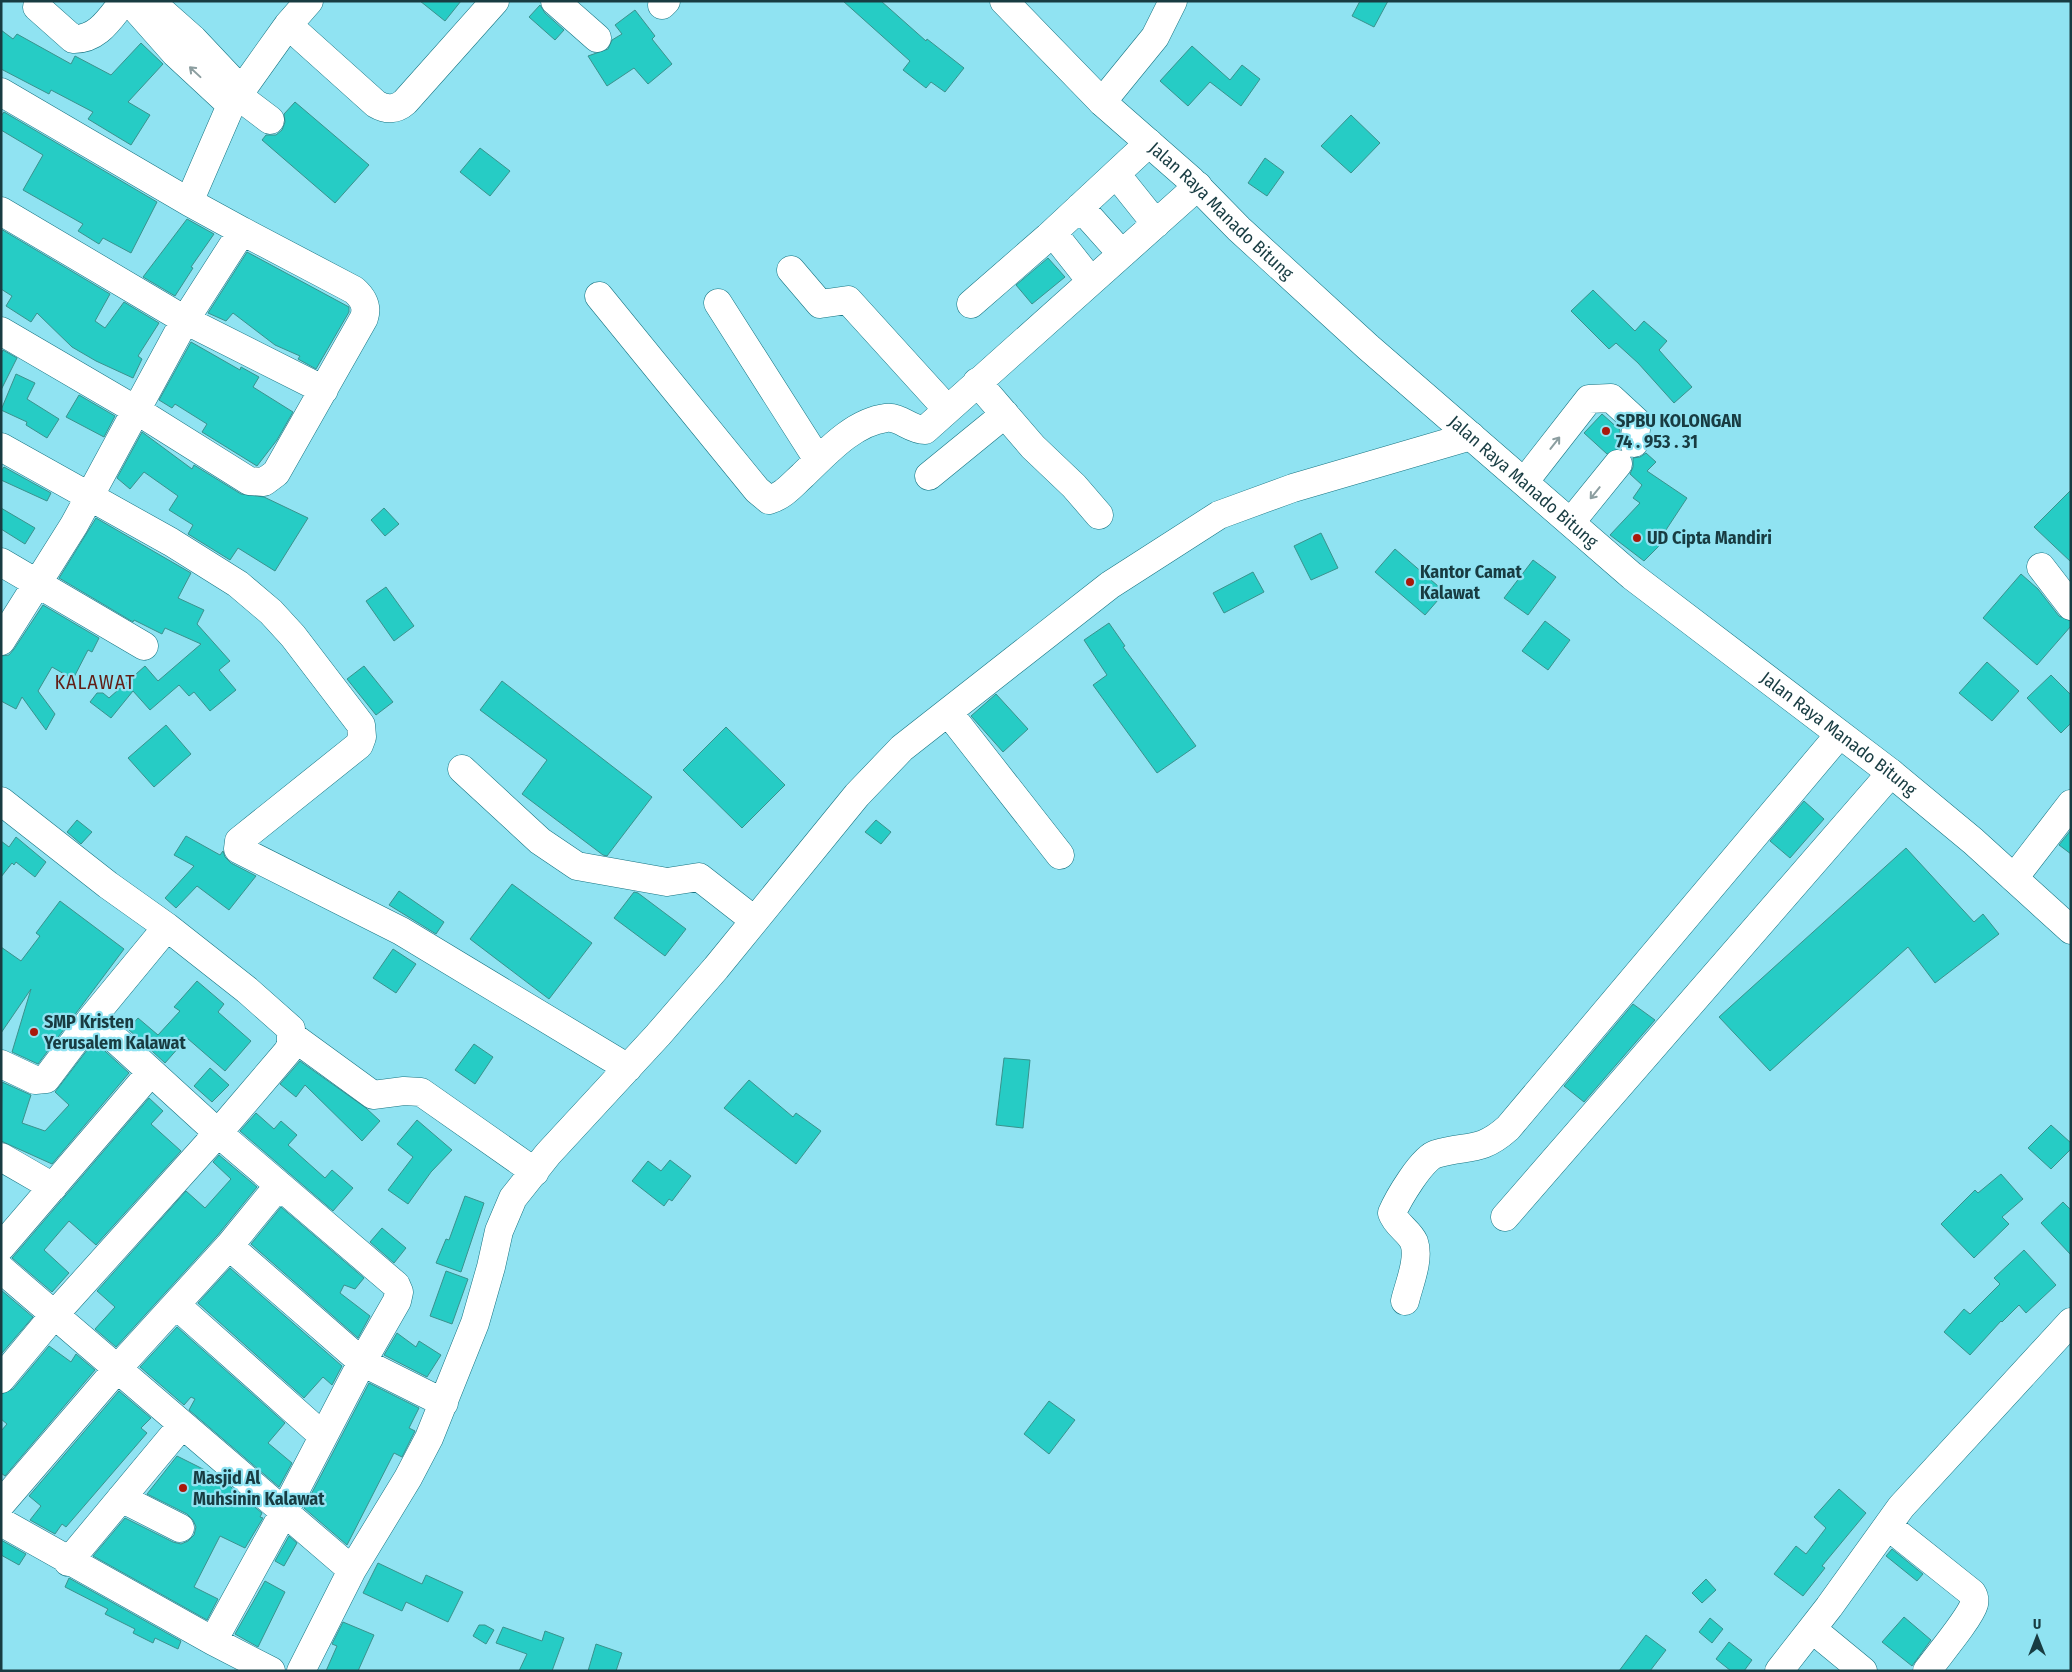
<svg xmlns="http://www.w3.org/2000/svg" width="2072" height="1672" viewBox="0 0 2072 1672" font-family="'Fira Sans Condensed',sans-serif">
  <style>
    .building { fill: #26ccc5; stroke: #3a928d }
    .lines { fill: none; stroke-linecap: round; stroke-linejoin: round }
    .minor-casing { stroke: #167482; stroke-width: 29 }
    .highway-casing { stroke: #167482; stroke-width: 29 }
    .minor { stroke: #fff; stroke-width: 28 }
    .highway { stroke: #fff; stroke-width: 28 }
    .oneway { stroke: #8c9ea0 }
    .poi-dot { fill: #a9180b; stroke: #90e3f2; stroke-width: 2 }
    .labels { text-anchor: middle; stroke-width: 4.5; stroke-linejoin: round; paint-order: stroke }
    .street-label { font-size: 18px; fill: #183c42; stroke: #90e3f2 }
    .poi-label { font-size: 18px; font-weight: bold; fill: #183c42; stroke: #90e3f2; text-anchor: start }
    .quarter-label { font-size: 20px; letter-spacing: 1px; fill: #621e16; stroke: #90e3f2 }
  </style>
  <rect width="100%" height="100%" fill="#90e3f2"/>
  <path class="building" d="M420,1H461L445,21Z
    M843,1H881L926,41L927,39L964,68L945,92L931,82L926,88L903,70L910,61Z
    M1360,1H1388L1374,27L1352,16Z
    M540,5L545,13L564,30L555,40L529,17Z
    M635,10L655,36L652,39L672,64L648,84L634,68L607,86L588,56L608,49L612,40L622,34L615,25Z
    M1,30L13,39L17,34L71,64L75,56L111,75L141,43L163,64L128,102L150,115L131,145L88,119L93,112L51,90L49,94L1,69Z
    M1192,46L1230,80L1242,65L1260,79L1241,106L1210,82L1188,106L1160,81Z
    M295,102L369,165L335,203L262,140L266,135H276L282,130L285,122L284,114Z
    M4,112L157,202L131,253L103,238L99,244L78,231L83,224L23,190L43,155L1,130V116Z
    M1351,115L1380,143L1351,173L1321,146Z
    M480,148L510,171L490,196L460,172Z
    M1265,158L1284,172L1267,196L1248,183Z
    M187,219L214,234L191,267L193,268L175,296L143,277Z
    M1,229L110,294L95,321L105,328L124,302L159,323L138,356L142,359L133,378L96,361L72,347L37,313L31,322L6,306L12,296L1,289Z
    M247,252L349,307V312L316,369L298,359L300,356L275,345L233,313L226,321L208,313Z
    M1048,258L1065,277L1032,304L1016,285Z
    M1593,290L1635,331L1644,321L1667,341L1659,350L1692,387L1674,403L1638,363L1616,343L1609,349L1571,311Z
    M191,342L240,370L241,367L259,377L253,387L293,412L277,440L257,466L202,432L207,424L175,404L172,408L159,400Z
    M3,350L17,358L1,390V354Z
    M16,374L35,383L27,399L59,419L47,438L26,425L27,422L1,410Z
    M79,395L115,416L104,437L66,417Z
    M1602,414L1620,430L1619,449L1607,454L1584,433Z
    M142,432L192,469L194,465L241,494L264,497L308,518L275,571L238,548L230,560L188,534L193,525L169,510L178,496L144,472L130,489L117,478Z
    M1646,453L1656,462L1647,471L1687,498L1660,539L1663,542L1644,561L1610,535L1640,503L1633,498L1642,485L1630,474L1633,467V458L1640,457Z
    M4,467L51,493L47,501L1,480V471Z
    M2071,490V562L2034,527Z
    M1,508L35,528L25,544L1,529Z
    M384,508L399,524L385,536L371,520Z
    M96,518L191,573L178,598L204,610L197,624L230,661L219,670L236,690L210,711L194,692L189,696L179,685L150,710L133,691L111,718L90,702L97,693H103L109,698L145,666L158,681L201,644L165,628L162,634L134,620L133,622L59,578Z
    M1321,533L1338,568L1311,580L1294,546Z
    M1395,549L1445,592L1425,615L1375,572Z
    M1533,560L1556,577L1528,615L1504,598Z
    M1253,572L1264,592L1224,613L1213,593Z
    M2021,574L2038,589L2059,616L2071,621V626L2037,665L1983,618Z
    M386,587L414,626L394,641L366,601Z
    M43,605L99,638L92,652L88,650L73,679L52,667L38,691L55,714L46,730L22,697L16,709L1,701V656L9,655L14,649Z
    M1545,621L1570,640L1548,670L1522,651Z
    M1109,623L1125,646L1123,647L1196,746L1157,773L1093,685L1107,675L1084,640Z
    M1987,662L2019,691L1992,721L1959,693Z
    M364,666L393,702L376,715L347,679Z
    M2051,675L2071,695V723L2061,733L2027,698Z
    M502,681L652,797L607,856L603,855L522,794L547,760L480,710Z
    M996,694L1028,729L1003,752L971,716Z
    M166,725L191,754L154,787L128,758Z
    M726,727L785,785L742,828L683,770Z
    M1804,801L1824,819L1790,858L1770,841Z
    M77,820L92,832L81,844L67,832Z
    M876,820L891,832L881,844L865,832Z
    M2071,830V854L2059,845Z
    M186,836L220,855L223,851L225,857L231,863L256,876L229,910L197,886L176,908L165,898L194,866L174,855Z
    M16,837L46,862L35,877L16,862L14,865L12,863L1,877V841L9,847Z
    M1906,848L1974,922L1983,914L1999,934L1935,983L1908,947L1770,1071L1719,1017Z
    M512,884L592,943L549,999L470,939Z
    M399,891L444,922L436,934L389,905Z
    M634,892L638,893L686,929L665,956L614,918Z
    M60,901L124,949L38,1064L12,1052L31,989L1,1033V947L21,961L40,936L36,933Z
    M393,949L416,964L396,993L373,978Z
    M197,981L224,1004L218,1012L251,1041L225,1071L187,1038L165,1063L128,1029L138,1018L158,1035L180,1011L174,1007Z
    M1633,1004L1655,1020L1584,1102L1564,1086Z
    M94,1041L129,1073L52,1164L1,1141L2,1082L31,1095L22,1123L45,1131L69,1105L55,1092Z
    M474,1044L493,1057L475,1084L455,1070Z
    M1004,1058L1030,1060L1023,1128L996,1125Z
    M300,1061L366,1108L380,1121L362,1141L305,1085L296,1097L280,1084Z
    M210,1068L229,1085L212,1102L194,1086Z
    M749,1080L793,1117L796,1113L821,1131L796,1164L724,1108Z
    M149,1098L163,1111L151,1124L181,1151L96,1245L69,1221L44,1250L69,1273L52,1292L12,1258Z
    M256,1113L274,1129L281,1121L297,1135L288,1145L325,1178L332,1170L353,1188L333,1211L240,1131Z
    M417,1120L452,1150L431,1172L408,1204L388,1190L413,1157L397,1144Z
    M2051,1125L2071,1143V1149L2051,1169L2028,1148Z
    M219,1155L257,1187L217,1236L116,1347L95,1329L115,1307L97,1291L186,1191L205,1208L231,1179L213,1162Z
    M670,1160L691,1176L672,1201L669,1199L664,1206L632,1181L648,1161L661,1171Z
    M2001,1174L2023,1199L2002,1217L2009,1224L1974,1258L1941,1224L1975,1190L1978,1193Z
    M465,1196L484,1203L461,1272L436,1263L446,1239L449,1240Z
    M2063,1202L2071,1210V1255L2041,1223Z
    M281,1207L364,1278L355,1289L344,1285L340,1293L370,1316L358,1338L251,1244Z
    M382,1228L406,1248L394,1263L370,1242Z
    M2024,1250L2056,1285L2026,1313L2019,1305L2002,1322L2001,1321L1970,1355L1944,1332L1964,1309L1970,1314L2000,1284L1994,1278Z
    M230,1268L342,1366L332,1385L323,1377L304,1398L198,1303Z
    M446,1271L468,1279L452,1324L430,1316Z
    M1,1290L33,1317L2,1353L1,1352Z
    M177,1327L285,1423L268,1443L292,1463L279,1487L189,1410L195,1399L191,1397L184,1405L140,1367Z
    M397,1333L416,1347L419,1341L441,1355L427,1377L384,1355Z
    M49,1346L71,1362L76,1354L95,1370L5,1476L1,1473V1431L7,1424L1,1419V1394L13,1389Z
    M369,1383L419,1408L409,1428L415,1431L402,1457L394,1453L347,1545L304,1508Z
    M119,1391L151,1418L141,1428L147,1433L66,1527L62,1524L55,1534L30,1520L41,1506L29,1496Z
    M1049,1401L1075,1420L1049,1454L1024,1434Z
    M177,1456L219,1477L262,1513L260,1517L263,1518L245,1548L220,1536L194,1587L218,1599L207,1620L93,1556L125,1518L173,1542L181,1544L188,1541L194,1535L196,1527L193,1520L187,1514L147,1494Z
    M1839,1489L1866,1513L1822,1566L1825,1568L1803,1596L1774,1574L1796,1546L1806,1554L1826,1528L1814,1517Z
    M289,1536L297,1543L284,1566L275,1561Z
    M1,1540L26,1554L19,1565L1,1555Z
    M1892,1549L1923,1574L1917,1581L1886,1556Z
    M378,1563L422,1584L426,1575L463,1592L448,1622L406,1602L402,1611L363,1593Z
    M69,1578L181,1641L178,1649L155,1638L153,1643L133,1633L135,1629L105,1614L108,1609L65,1587Z
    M1706,1579L1716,1590L1702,1603L1692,1593Z
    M265,1581L285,1592L258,1647L235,1634Z
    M1904,1617L1931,1640L1912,1666L1882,1642Z
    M1710,1618L1723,1629L1712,1643L1699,1632Z
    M343,1622L374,1635L358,1671H326L337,1646L332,1644Z
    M479,1625H485L494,1630L486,1644L473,1636Z
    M503,1627L542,1641L545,1631L564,1638L552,1671H519L527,1654L496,1643Z
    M1646,1635L1666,1650L1650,1671H1619Z
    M1729,1642L1752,1660L1744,1671H1731L1716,1659Z
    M596,1644L622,1653L616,1671H588Z"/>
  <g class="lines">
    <defs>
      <path id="minor" d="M129,1L175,53L231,105
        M150,1L193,39L241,90
        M555,1L597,38
        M662,5L666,1
        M37,7L73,39C98,40 110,18 124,1
        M288,25L376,104C386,110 396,110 405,102L495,1
        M1,92L189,202
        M237,95L270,120
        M1102,102L1155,37L1173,1
        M1116,174L1156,224
        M1080,207L1122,254
        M1,211L185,320L324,390
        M1053,233L1091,281
        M791,270L820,304L848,300L947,409
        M599,296L757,490L769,500C783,496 791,486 802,476C825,454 853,422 886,418C900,416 910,430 925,430L1198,186
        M718,303L818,460
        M971,304L1048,237L1149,143
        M1,331L136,410L249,481L264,482L276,473L364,318C368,306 363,298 354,290L242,231
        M977,382L1033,447L1074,486L1099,515
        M1,447L171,542L238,584L271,612L293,636L361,725L362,737L359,745L239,841L238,849L401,931L628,1068
        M929,476L1005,414
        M1525,481L1589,399L1611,398L1637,422L1634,443
        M1571,522L1618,464
        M1,562L144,646
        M2041,567L2071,606
        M1,641L74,525L185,320L242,231L189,202L231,105L288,25L309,1
        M948,712L1060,855
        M462,769L540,841L577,866L667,882L699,877L754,920
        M1,801L108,885L167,927L247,990L291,1029V1044L288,1051L218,1133L55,1314L1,1379
        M2014,878L2071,804
        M292,1036L373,1095L404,1091L421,1092L535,1172
        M1,1064L35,1080L46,1079L92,1018
        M1,1157L53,1187
        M1505,1217L1891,773
        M229,1246L279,1185
        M1,1247L151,1072
        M1,1269L352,1570
        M1405,1301C1409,1284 1420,1259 1414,1242C1409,1231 1396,1225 1392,1213C1398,1199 1422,1158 1436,1154C1467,1144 1479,1154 1508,1128L1839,735
        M176,1305L323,1436
        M121,1498L180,1528
        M1,1504L117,1369L229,1246L362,1362L397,1301L399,1292L396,1285L218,1133L92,1018L167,927
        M1,1522L213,1641L271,1671
        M1888,1526L1972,1593C1974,1596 1975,1599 1974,1604C1970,1618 1937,1657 1927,1671
        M68,1562L182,1425
        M1812,1629L1863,1671
        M213,1641L284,1512L362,1362L444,1403
        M301,1671L352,1570L408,1478L429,1438L475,1323L491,1267L499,1231L513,1198L548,1154L658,1035L716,968L857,795L902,748L1018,657L1110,585L1219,515L1293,488L1471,436
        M1779,1671L1829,1607L1901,1507L2071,1322"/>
      <g id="highway">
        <path id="s1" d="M1004,1L1102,102L1191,180L1239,229L1368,347L1632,576L1891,773L1973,841L2071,930"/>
      </g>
    </defs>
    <use href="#minor" class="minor-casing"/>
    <use href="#highway" class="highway-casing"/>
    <use href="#minor" class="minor"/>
    <use href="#highway" class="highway"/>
  </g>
  <defs><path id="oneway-shaft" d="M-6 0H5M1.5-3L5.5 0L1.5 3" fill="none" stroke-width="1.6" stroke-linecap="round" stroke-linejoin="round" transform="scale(1.25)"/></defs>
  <g class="oneway">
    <use href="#oneway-shaft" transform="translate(195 72) rotate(-137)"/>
    <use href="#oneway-shaft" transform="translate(1555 443) rotate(-52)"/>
    <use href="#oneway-shaft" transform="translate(1595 493) rotate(129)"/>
  </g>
  <g class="poi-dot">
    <circle cx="1606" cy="431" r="5"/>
    <circle cx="1637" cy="538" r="5"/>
    <circle cx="1410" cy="582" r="5"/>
    <circle cx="34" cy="1032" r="5"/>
    <circle cx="183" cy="1488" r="5"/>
  </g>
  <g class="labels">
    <g class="street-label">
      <text dy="6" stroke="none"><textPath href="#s1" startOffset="302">Jalan Raya Manado Bitung</textPath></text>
      <text dy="6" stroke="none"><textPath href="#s1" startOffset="708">Jalan Raya Manado Bitung</textPath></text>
      <text dy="6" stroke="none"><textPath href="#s1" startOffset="1112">Jalan Raya Manado Bitung</textPath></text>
    </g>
    <g class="poi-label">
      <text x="1616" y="427">SPBU KOLONGAN<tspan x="1616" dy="21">74 . 953 . 31</tspan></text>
      <text x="1647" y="544">UD Cipta Mandiri</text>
      <text x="1420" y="578">Kantor Camat<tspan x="1420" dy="21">Kalawat</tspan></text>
      <text x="44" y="1028">SMP Kristen<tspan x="44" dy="21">Yerusalem Kalawat</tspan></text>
      <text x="193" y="1484">Masjid Al<tspan x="193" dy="21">Muhsinin Kalawat</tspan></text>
    </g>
    <g class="quarter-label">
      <text x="95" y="689">KALAWAT</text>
    </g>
  </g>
  <rect width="2072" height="1672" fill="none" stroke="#183c42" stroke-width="5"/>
  <g transform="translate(2037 1637)" stroke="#90e3f2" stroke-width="4" paint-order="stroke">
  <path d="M0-4L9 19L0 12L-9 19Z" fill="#183c42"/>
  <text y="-8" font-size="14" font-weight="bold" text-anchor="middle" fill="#183c42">U</text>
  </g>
</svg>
